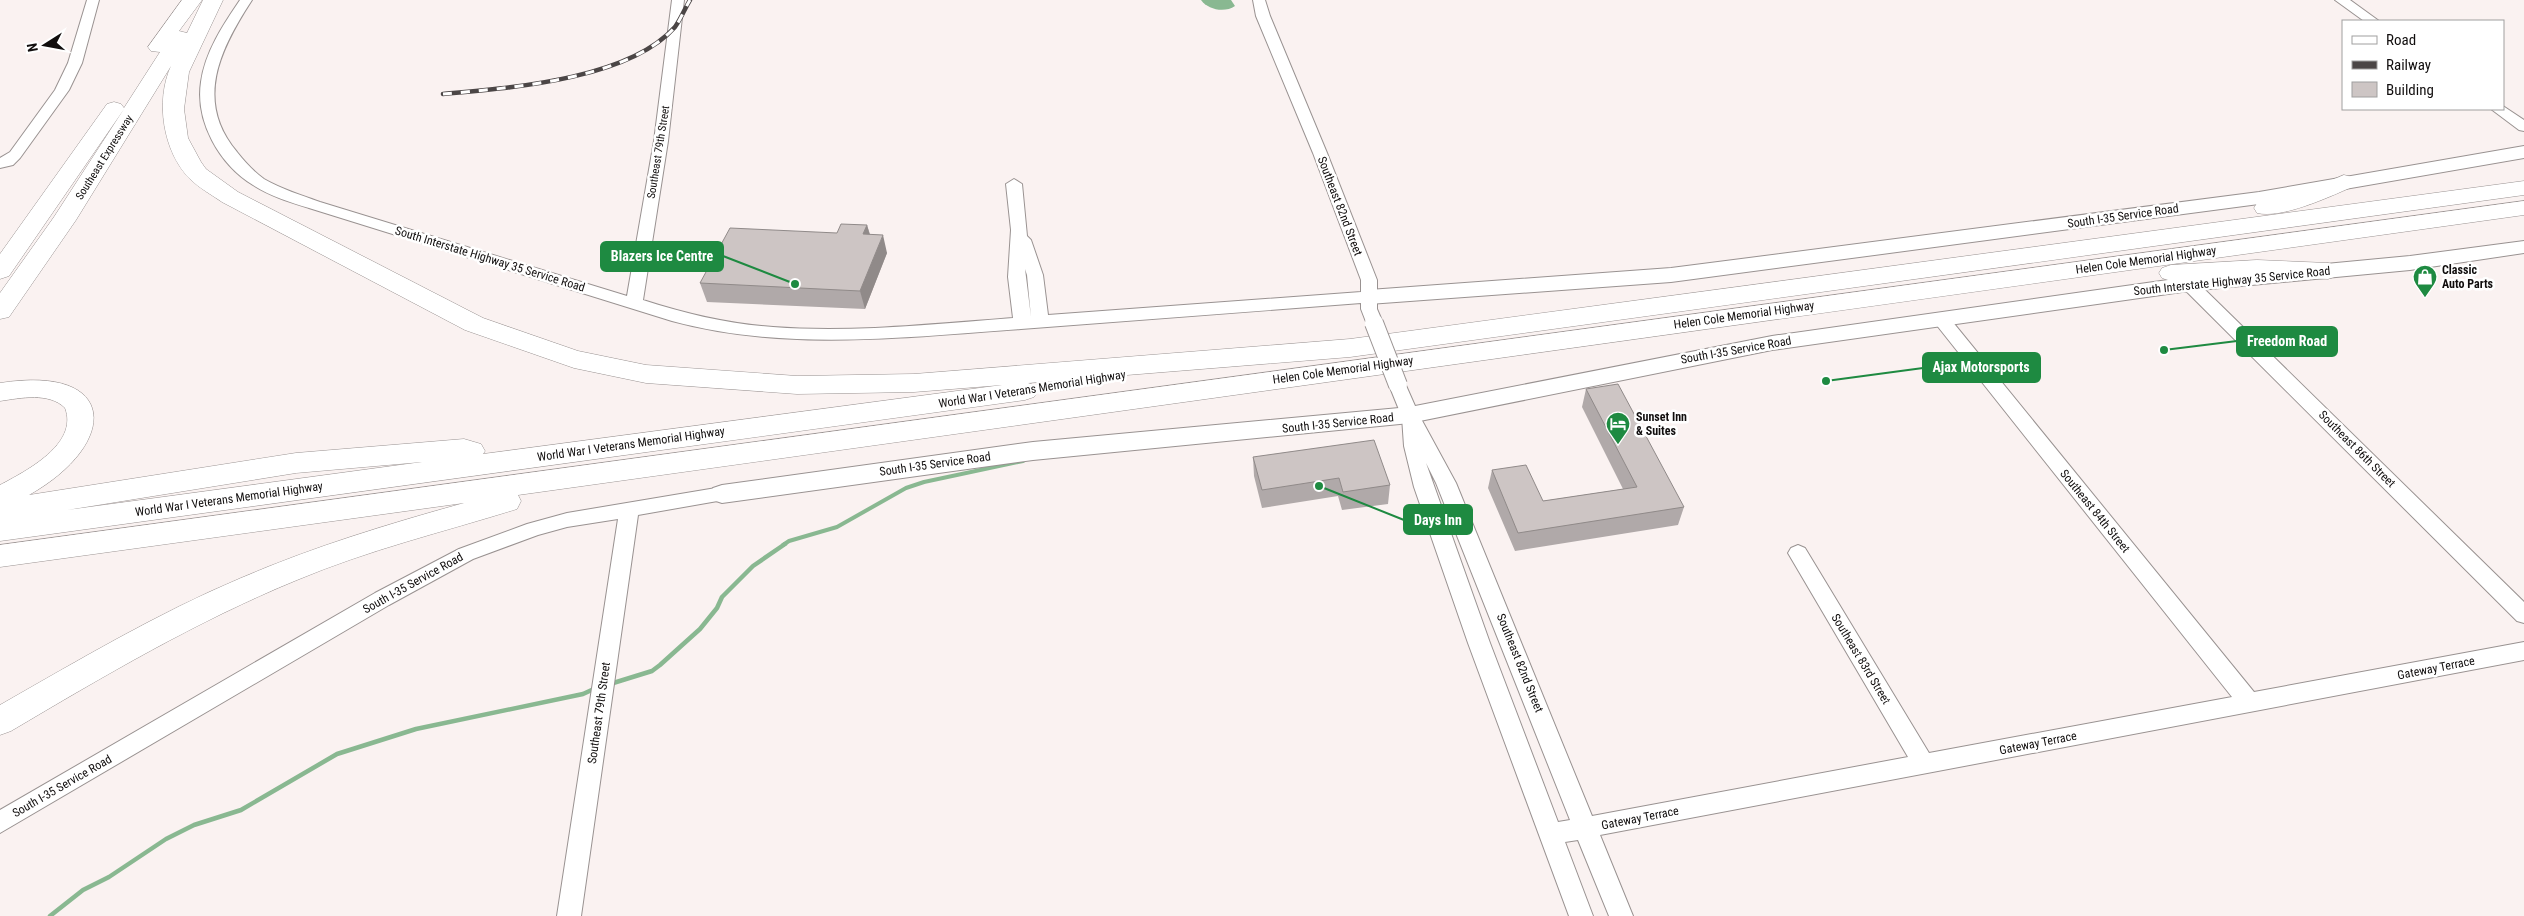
<svg xmlns="http://www.w3.org/2000/svg" width="2524" height="916" viewBox="0 0 2524 916" font-family="'Roboto Condensed',sans-serif">
  <style>
    .water { fill: #89b891 }
    .lines { fill: none; stroke-linecap: round; stroke-linejoin: round }
    .stream-far1 { stroke: #89b891; stroke-width: 4 }
    .stream { stroke: #89b891; stroke-width: 4.5 }
    .minor-casing { stroke: #999291; stroke-width: 2 }
    .major-casing { stroke: #999291; stroke-width: 2 }
    .highway-casing { stroke: #999291; stroke-width: 1 }
    .minor { fill: #fff; fill-rule: evenodd }
    .major { fill: #fff; fill-rule: evenodd }
    .highway { fill: #fff; fill-rule: evenodd }
    .rail-casing { stroke: #4b4646; stroke-width: 4.5 }
    .rail { stroke: #fff; stroke-width: 3; stroke-dasharray: 9; stroke-linecap: butt }
    .minor-bridge-casing { stroke: #999291; stroke-width: 20; stroke-linecap: butt }
    .minor-bridge { stroke: #fff; stroke-width: 18 }
    .wall { fill: #b0a9a9 }
    .shaded-wall { fill: #908a89 }
    .building { fill: #cdc5c4; stroke: #908a89 }
    .labels { text-anchor: middle; stroke-width: 5; stroke-linejoin: round; paint-order: stroke }
    .far-street-label { font-size: 11px; fill: #110e0e; stroke: #fff }
    .street-label { font-size: 12px; fill: #110e0e; stroke: #fff }
    .poi-label { font-size: 12px; font-weight: bold; fill: #110e0e; stroke: #fff; text-anchor: start }
    .leader { fill: none; stroke: #1e8a41; stroke-width: 2 }
    .callout-dot { fill: #1e8a41; stroke: #fff; stroke-width: 2 }
    .callout { fill: #1e8a41; stroke: #1e8a41; stroke-width: 2 }
    .callout-label { font-size: 14px; text-anchor: middle; font-weight: bold; fill: #fff }
  </style>
  <rect width="100%" height="100%" fill="#faf2f1"/>
  <path class="water" d="M1201,0H1231L1235,6C1225,13 1208,10 1201,0Z"/>
  <g class="lines">
    <path class="stream-far1" d="M783,545L789,541L837,527L906,488L924,482L1023,461"/>
    <path class="stream" d="M610,684L652,671L660,665L700,629L717,608L722,597L753,566L785,544
      M50,916L83,890L109,877L166,839L194,825L241,810L337,754L416,729L583,694L596,688"/>
    <defs>
      <path id="minor" d="M87,0H99L82,63L69,90L20,158L13,165L0,168V158L10,152L55,90L68,63Z
        M240,0H252C220,49 194,101 237,152C245,162 254,172 264,179C281,189 301,195 320,202L627,296L654,141L672,0H684L668,141L643,300C686,314 729,324 773,327C851,333 935,324 1013,318L1008,277L1011,230L1006,184L1014,179L1022,184L1027,236L1031,240L1043,275L1048,315L1361,292V280L1313,153L1256,16L1253,0H1265L1270,16L1327,153L1377,280V309L1383,323L1380,327H1368L1361,309V303C1248,312 1134,320 1021,329C906,337 786,352 672,321L309,208C290,202 270,196 253,185C219,164 195,121 201,82C205,52 223,25 240,0ZM1025,269L1027,275L1031,317Z
        M2335,0H2350L2379,21H2364Z
        M2503,106L2524,120V131L2519,130L2491,109H2503Z
        M2189,279L2195,280L2524,602V623L2517,621L2183,288L2181,284L2183,280Z
        M1941,313L1947,315L2254,692L2524,642V660L1600,835L1633,916H1609L1578,840L1565,842L1593,916H1569L1468,643L1414,487L1404,446L1402,417L1389,385L1392,381L1398,379L1404,381L1419,415L1456,483L1592,816L1908,757L1788,553L1791,548L1798,545L1805,548L1929,753L2232,697L1935,323L1932,319L1935,315ZM1426,463L1436,483L1570,820L1558,822L1490,643Z
        M722,487L729,489L732,494L729,499L638,515L581,916H557L618,519L567,527L538,535L473,559L389,605L0,833V810L375,593L459,549L527,524L567,513Z"/>
      <path id="major" d="M2524,146V158L2259,204L1671,282L1369,304L1362,302L1358,297L1362,292L1369,290L1671,268L1749,258L2259,192Z
        M2524,241V253L2410,270L2189,291L1772,350L1410,423L1033,460L722,503L713,500L710,494L713,488L722,485L1033,442L1410,407L1772,336L2189,277L2410,256Z"/>
      <path id="highway" d="M182,0H202L179,31L187,33L203,0H223L189,72L184,109L188,138L201,162L206,169L238,192L483,318L578,351L646,365L797,376L914,374L1350,339L2524,181V195L1350,357L1028,383L1034,385L1038,391L1034,397L1025,400L0,541V485C26,471 79,444 65,408C49,392 21,398 0,401V383C119,364 120,444 29,495L296,453L464,439L481,444L485,451L483,454L1002,385L914,392L797,394L646,383L574,368L465,330L222,202C212,195 199,188 190,179C163,152 155,101 171,66L76,220L9,317L0,319V293L54,217L124,109L9,276L0,279V254L107,104L114,102L121,104L124,108L160,52L151,51L148,47ZM422,462L67,510L296,473Z
        M2344,175L2352,177L2355,182L2352,187C2329,197 2282,219 2257,213L2254,208L2257,203L2298,194Z
        M2524,201V215L518,495L521,501L517,509C443,532 368,550 297,580C197,621 104,676 11,731L0,735V705C79,660 158,613 241,578C313,547 388,524 464,503L0,567V545Z
        M2257,260L2328,263L2337,266L2340,271L2337,276L2328,279L2257,276L2171,281L2162,278L2159,273L2162,268L2171,265Z"/>
    </defs>
    <use href="#minor" class="minor-casing"/>
    <use href="#major" class="major-casing"/>
    <use href="#highway" class="highway-casing"/>
    <use href="#minor" class="minor"/>
    <use href="#major" class="major"/>
    <use href="#highway" class="highway"/>
    <defs>
      <path id="rail" d="M443,94C509,88 628,80 675,27C681,19 685,8 690,0"/>
    </defs>
    <use href="#rail" class="rail-casing"/>
    <use href="#rail" class="rail"/>
    <defs>
      <path id="minor-bridge" d="M1374,323L1398,385"/>
    </defs>
    <use href="#minor-bridge" class="minor-bridge-casing"/>
    <use href="#minor-bridge" class="minor-bridge"/>
  </g>
  <path class="wall" d="M867,225L870,234L887,253L865,309L707,302L700,283L837,233Z
    M1586,389L1684,507L1678,525L1515,551L1488,488L1492,470L1543,501L1623,489L1582,407Z
    M1253,457L1390,485L1388,504L1342,510L1338,496L1262,508L1254,476Z"/>
  <path class="shaded-wall" d="M867,225L872,243L863,234Z
    M883,235L887,253L865,309L860,291Z"/>
  <path class="building" d="M841,224L867,225L863,234L883,235L860,291L700,283L730,228L837,233Z
    M1618,384L1684,507L1518,533L1492,470L1526,465L1543,501L1637,487L1586,389Z
    M1374,440L1390,485L1343,492L1339,478L1262,490L1253,457Z"/>
  <defs>
    <symbol id="shop-pin" viewBox="-11 -11 22 30"><path d="M0 17L-7.5 6A9.5 9.5 0 1 1 7.5 6Z" fill="#1e8a41" stroke="#fff"/><path d="M-5-2.5h2.3a2.7 3.5 0 0 1 5.4 0H5L5.5 6h-11ZM-1.5-2.5h3a1.5 2.3 0 0 0-3 0Z" fill="#fff"/></symbol>
    <symbol id="hotel-pin" viewBox="-11 -11 22 30"><path d="M0 17L-7.5 6A9.5 9.5 0 1 1 7.5 6Z" fill="#1e8a41" stroke="#fff"/><path d="M-6-4.5h1.5V1H6V5H4.5V3h-9V5H-6ZM-4 0a1.8 1.8 0 1 1 3.6 0ZM.5 0V-2.5h3Q6-2.5 6 0Z" fill="#fff"/></symbol>
  </defs>
  <g fill-rule="evenodd">
    <use href="#shop-pin" x="2411" y="263" width="28" height="38"/>
    <use href="#hotel-pin" x="1604" y="410" width="28" height="38"/>
  </g>
  <g class="labels">
    <g class="far-street-label">
      <text transform="translate(658 152) rotate(-81)" y="4">Southeast 79th Street</text>
      <text transform="translate(104 157) rotate(-58)" y="4">Southeast Expressway</text>
    </g>
    <g class="street-label">
      <text transform="translate(1340 206) rotate(69)" y="4">Southeast 82nd Street</text>
      <text transform="translate(2123 216) rotate(-8)" y="4">South I-35 Service Road</text>
      <text transform="translate(490 259) rotate(17)" y="4">South Interstate Highway 35 Service Road</text>
      <text transform="translate(2146 260) rotate(-8)" y="4">Helen Cole Memorial Highway</text>
      <text transform="translate(2232 281) rotate(-6)" y="4">South Interstate Highway 35 Service Road</text>
      <text transform="translate(1744 315) rotate(-8)" y="4">Helen Cole Memorial Highway</text>
      <text transform="translate(1736 350) rotate(-10)" y="4">South I-35 Service Road</text>
      <text transform="translate(1343 370) rotate(-8)" y="4">Helen Cole Memorial Highway</text>
      <text transform="translate(1032 389) rotate(-9)" y="4">World War I Veterans Memorial Highway</text>
      <text transform="translate(1338 423) rotate(-6)" y="4">South I-35 Service Road</text>
      <text transform="translate(631 444) rotate(-8)" y="4">World War I Veterans Memorial Highway</text>
      <text transform="translate(2357 449) rotate(45)" y="4">Southeast 86th Street</text>
      <text transform="translate(935 464) rotate(-8)" y="4">South I-35 Service Road</text>
      <text transform="translate(229 499) rotate(-8)" y="4">World War I Veterans Memorial Highway</text>
      <text transform="translate(2095 511) rotate(51)" y="4">Southeast 84th Street</text>
      <text transform="translate(413 583) rotate(-29)" y="4">South I-35 Service Road</text>
      <text transform="translate(1861 659) rotate(59)" y="4">Southeast 83rd Street</text>
      <text transform="translate(1520 663) rotate(68)" y="4">Southeast 82nd Street</text>
      <text transform="translate(2436 668) rotate(-11)" y="4">Gateway Terrace</text>
      <text transform="translate(599 713) rotate(-82)" y="4">Southeast 79th Street</text>
      <text transform="translate(2038 743) rotate(-11)" y="4">Gateway Terrace</text>
      <text transform="translate(62 786) rotate(-30)" y="4">South I-35 Service Road</text>
      <text transform="translate(1640 818) rotate(-11)" y="4">Gateway Terrace</text>
    </g>
    <g class="poi-label">
      <text x="2442" y="274">Classic<tspan x="2442" dy="14">Auto Parts</tspan></text>
      <text x="1636" y="421">Sunset Inn<tspan x="1636" dy="14">&amp; Suites</tspan></text>
    </g>
  </g>
  <path class="leader" d="M795 284L723 256M2164 350L2237 341M1826 381L1923 368M1319 486L1404 520"/>
  <g class="callout-dot">
    <circle cx="795" cy="284" r="5"/>
    <circle cx="2164" cy="350" r="5"/>
    <circle cx="1826" cy="381" r="5"/>
    <circle cx="1319" cy="486" r="5"/>
  </g>
  <g class="callout">
    <rect x="601" y="242" width="122" height="29" rx="5"/>
    <rect x="2237" y="327" width="100" height="29" rx="5"/>
    <rect x="1923" y="353" width="117" height="29" rx="5"/>
    <rect x="1404" y="505" width="68" height="29" rx="5"/>
  </g>
  <g class="callout-label">
    <text x="662" y="261">Blazers Ice Centre</text>
    <text x="2287" y="346">Freedom Road</text>
    <text x="1981" y="372">Ajax Motorsports</text>
    <text x="1438" y="525">Days Inn</text>
  </g>
  <rect x="2342" y="20" width="162" height="90" fill="#ffffff" stroke="#a09f9f"/>
  <rect x="2352" y="36" width="25" height="8" fill="#ffffff" stroke="#a09f9f"/>
  <text x="2386" y="45" font-size="15" fill="#110e0e">Road</text>
  <rect x="2352" y="61" width="25" height="8" fill="#4b4646" stroke="#a09f9f"/>
  <text x="2386" y="70" font-size="15" fill="#110e0e">Railway</text>
  <rect x="2352" y="82" width="25" height="15" fill="#cdc5c4" stroke="#a09f9f"/>
  <text x="2386" y="95" font-size="15" fill="#110e0e">Building</text>
  <g transform="translate(45 45) rotate(259)" stroke="#ffffff" stroke-width="4" paint-order="stroke">
  <path d="M0-4L9 19L0 12L-9 19Z" fill="#110e0e"/>
  <text y="-8" font-size="14" font-weight="bold" text-anchor="middle" fill="#110e0e">N</text>
  </g>
</svg>
